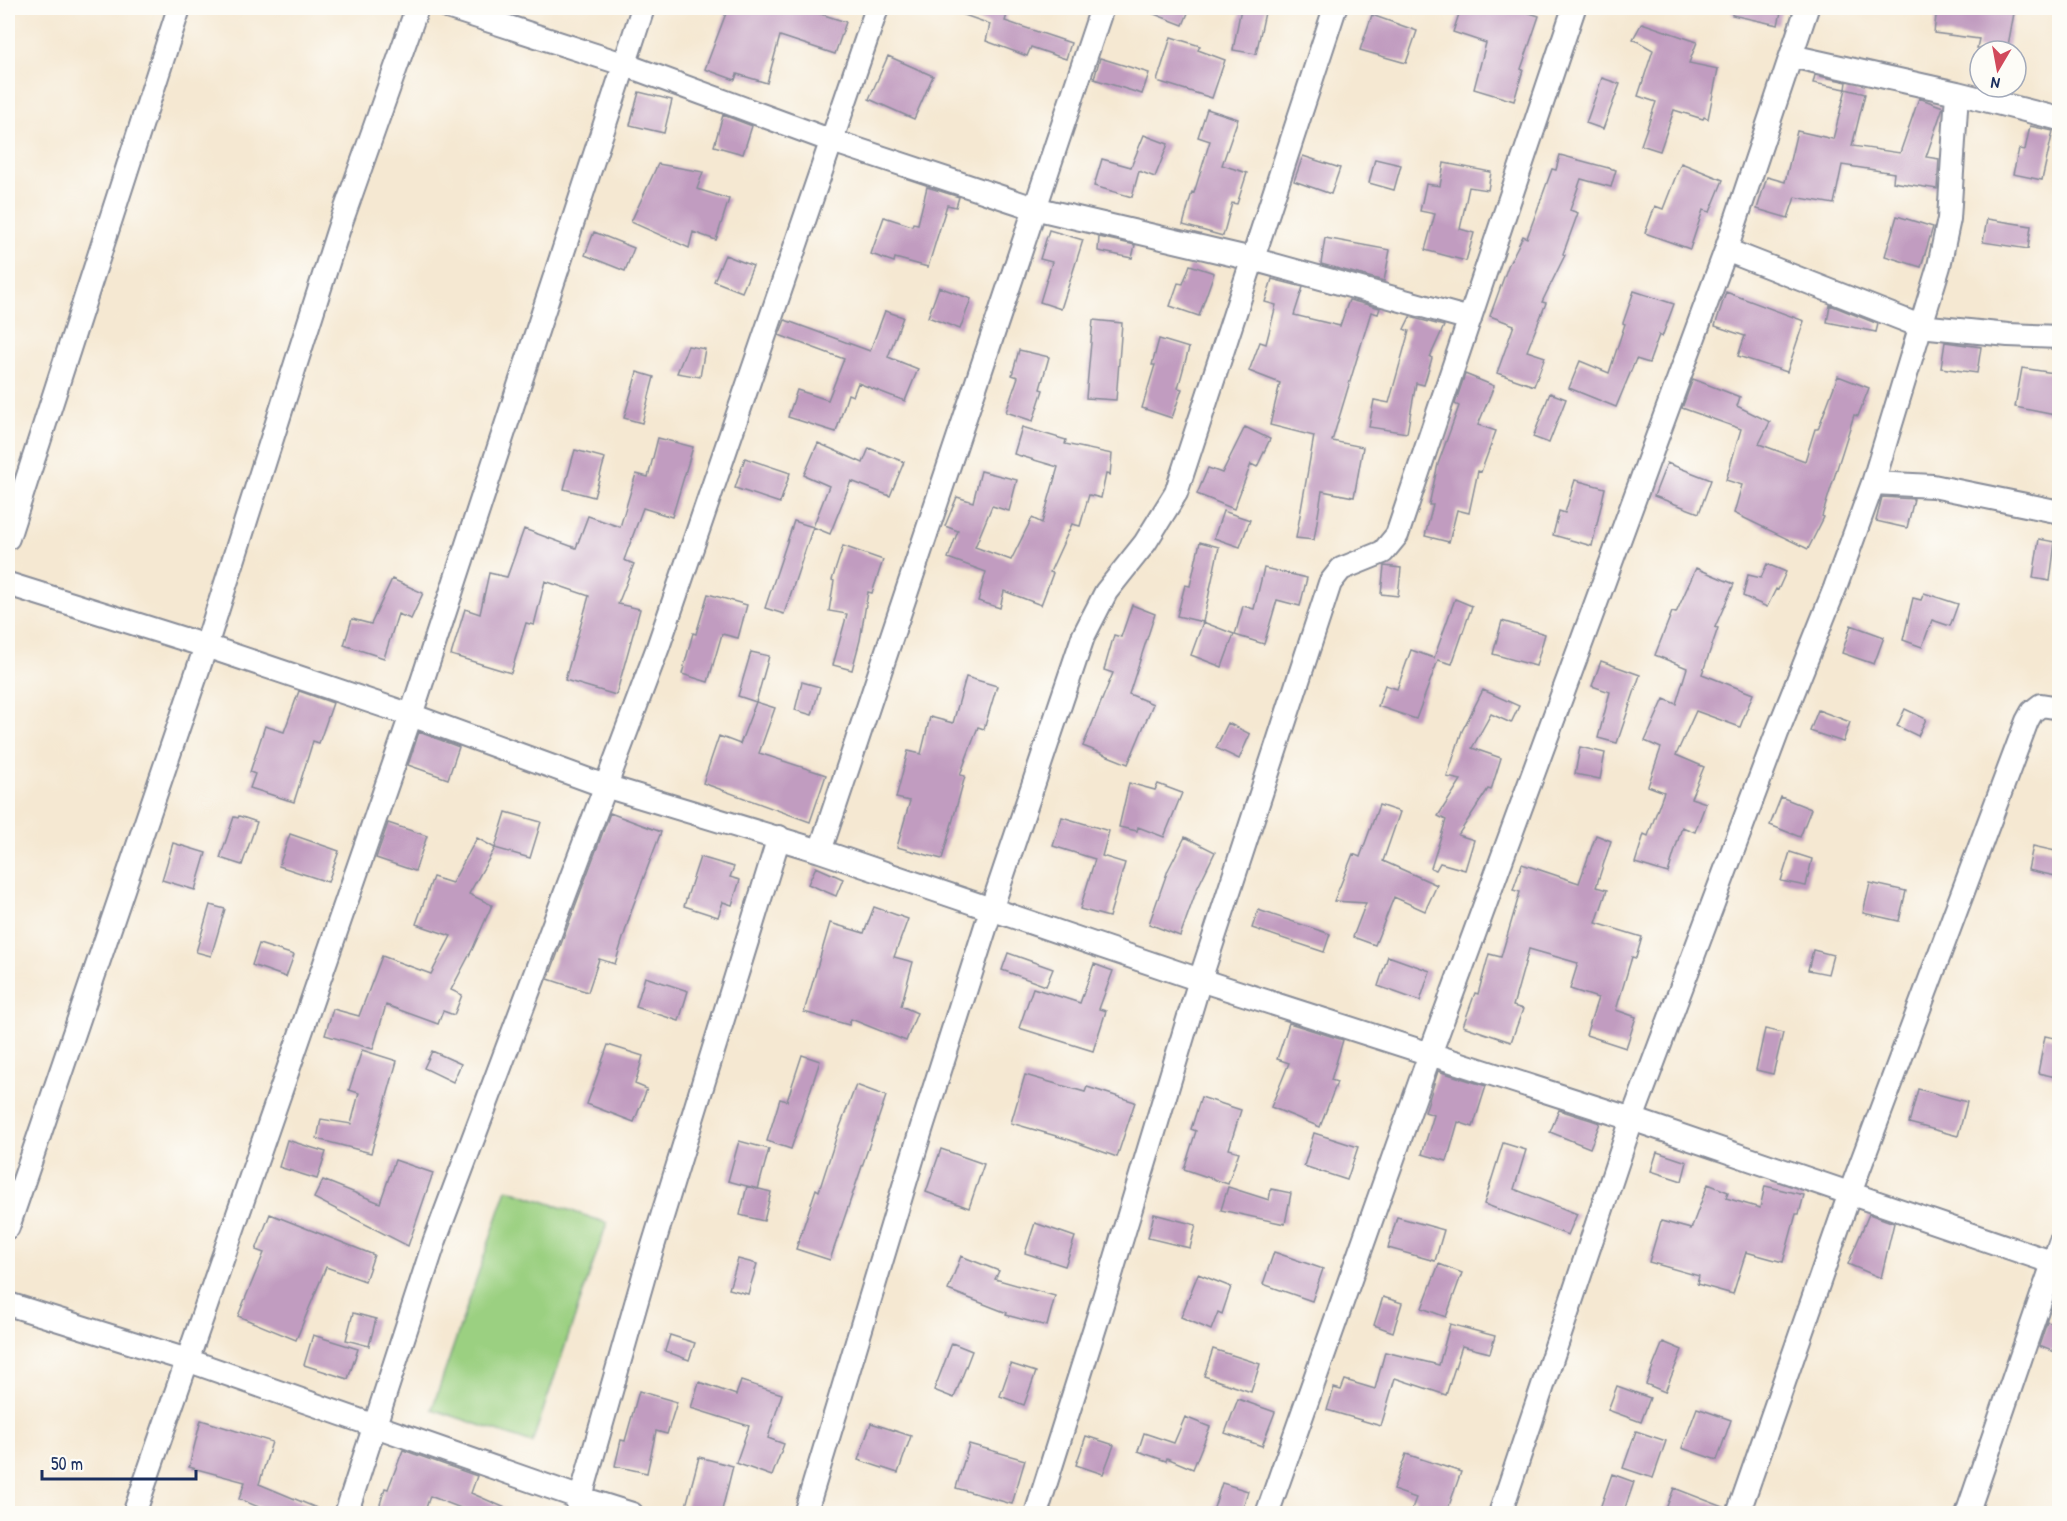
<svg xmlns="http://www.w3.org/2000/svg" width="2067" height="1521" viewBox="0 0 2067 1521" font-family="'Patrick Hand',sans-serif">
  <style>
    .green { fill: #9bd081; stroke: #5b8070; stroke-width: 1.5 }
    .building { fill: #c19cc0 }
    .lines { fill: none; stroke-linecap: round; stroke-linejoin: round }
    .street-casing { stroke: #888c98; stroke-width: 26 }
    .street { stroke: #fff; stroke-width: 22 }
  </style>
  <rect width="100%" height="100%" fill="#fdfcf7"/>
  <filter id="ink" filterUnits="userSpaceOnUse"><feTurbulence type="fractalNoise" baseFrequency=".0167" numOctaves="2"/><feDisplacementMap in="SourceGraphic" scale="12" xChannelSelector="R" yChannelSelector="G"/><feConvolveMatrix kernelMatrix="1 2 1 2 8 2 1 2 1" color-interpolation-filters="sRGB"/></filter>
  <filter id="wash" filterUnits="userSpaceOnUse"><feTurbulence type="fractalNoise" baseFrequency=".008" numOctaves="4" result="noise"/><feDisplacementMap in="SourceGraphic" scale="24" xChannelSelector="R" yChannelSelector="G"/><feGaussianBlur stdDeviation="1.35" result="paint"/><feColorMatrix in="noise" values="0 0 0 0 0 0 0 0 0 0 0 0 0 0 0 0 0 1.4 0 .05"/><feComposite in="paint" operator="in"/></filter>
  <g filter="url(#wash)">
    <rect width="100%" height="100%" fill="#f5e8d2"/>
    <path class="green" d="M507,1189L607,1223L532,1443L432,1409Z"/>
    <g id="blocks">
      <path class="building" d="M728,8H802L846,22L835,54L780,36L767,83L737,74L735,80L705,69Z
        M950,8H1009L1005,21L1071,43L1066,59L1031,47L1027,56L986,41L990,24L950,10Z
        M1141,8H1190L1183,25L1141,9Z
        M1241,8H1266L1256,54L1233,50Z
        M1461,8H1514L1539,16L1521,69L1523,70L1514,101L1474,89L1486,43L1453,32Z
        M1733,8H1782L1778,25L1732,15Z
        M1937,8H2015L2007,51L1977,48L1979,39L1934,33Z
        M1372,15L1417,31L1406,63L1360,50Z
        M1642,23L1697,42L1689,63L1718,69L1708,119L1704,117L1703,119L1674,110L1660,151L1641,145L1656,102L1638,96L1653,50L1633,39Z
        M1171,37L1200,46L1198,50L1225,60L1212,98L1157,81Z
        M888,56L933,76L914,119L869,99Z
        M1100,58L1149,73L1142,94L1094,79Z
        M1815,75L1847,82L1846,89L1813,83Z
        M1602,78L1620,84L1603,129L1586,123Z
        M1846,89L1865,94L1852,146L1900,153L1919,98L1943,107L1926,157L1939,159L1937,189L1893,182L1894,173L1842,165L1834,204L1795,197L1788,218L1757,209L1767,177L1785,182L1797,131L1833,139Z
        M639,92L672,100L664,133L630,125Z
        M1207,109L1238,119L1222,165L1247,173L1237,204L1232,203L1223,236L1183,225L1192,192L1194,193L1210,141L1198,137Z
        M723,115L752,126L743,154L714,146Z
        M2030,126L2053,131L2042,180L2013,174L2019,149L2025,150Z
        M1144,135L1168,144L1155,177L1139,171L1132,197L1094,186L1102,159L1131,167Z
        M1560,155L1616,170L1611,187L1581,179L1570,210L1578,213L1563,254L1565,255L1542,302L1546,303L1527,351L1545,357L1534,386L1497,373L1514,325L1490,316L1508,266L1523,236L1527,238L1552,169L1556,170Z
        M1303,156L1340,168L1331,194L1294,181Z
        M1375,159L1401,165L1394,190L1369,183Z
        M1444,163L1491,172L1488,190L1469,187L1460,229L1474,233L1466,261L1425,250L1435,214L1420,211L1426,184L1440,186Z
        M1681,163L1723,180L1710,212L1703,210L1690,249L1645,233L1655,206L1663,209Z
        M658,164L703,172L697,189L729,199L716,240L693,232L689,248L631,222Z
        M927,187L959,197L956,207L947,205L928,267L895,258L894,262L871,254L884,217L912,226L913,223L918,224Z
        M1897,216L1933,227L1921,267L1885,256Z
        M1987,219L2031,226L2028,249L1983,242Z
        M1049,230L1083,240L1061,309L1040,302L1052,262L1040,259Z
        M594,232L634,248L625,271L585,255Z
        M1099,237L1135,245L1132,258L1098,251Z
        M1325,238L1390,250L1384,281L1321,264Z
        M725,255L753,266L742,292L714,281Z
        M1190,265L1214,273L1199,316L1170,306L1178,283L1183,284Z
        M1272,279L1303,287L1294,315L1340,326L1349,300L1380,308L1378,314L1371,312L1332,441L1363,447L1354,497L1322,491L1314,540L1296,538L1314,436L1270,425L1280,383L1249,371L1260,342L1266,344L1276,305L1265,302Z
        M939,287L971,299L960,329L928,317Z
        M1634,291L1674,304L1662,337L1659,335L1649,363L1636,359L1616,407L1569,388L1580,361L1609,373L1625,324L1623,323Z
        M1726,292L1804,321L1787,372L1738,356L1745,336L1715,326Z
        M1830,305L1878,324L1876,332L1827,322Z
        M885,311L903,317L888,357L918,369L905,401L858,383L853,396L848,394L836,432L788,417L797,390L828,400L844,359L779,335L785,320L870,351Z
        M1410,317L1444,326L1430,357L1432,358L1424,385L1416,383L1407,433L1369,427L1374,400L1389,403L1409,331L1404,329Z
        M1093,320L1122,323L1116,400L1086,398Z
        M1159,339L1189,348L1178,388L1182,389L1172,418L1142,408L1155,365H1152Z
        M1945,342L1981,347L1977,373L1941,368Z
        M688,346L705,349L700,377L677,373Z
        M1019,350L1049,357L1040,389L1043,390L1033,421L1006,412L1018,377L1012,375Z
        M2022,368L2060,374V416L2015,407Z
        M637,372L654,377L642,423L624,418Z
        M1465,374L1494,386L1478,425L1496,431L1481,472L1478,471L1469,513L1457,510L1449,542L1425,536L1433,505H1429L1438,464L1459,406L1455,404Z
        M1838,376L1869,388L1858,416L1854,415L1822,516L1824,517L1808,549L1734,513L1742,485L1726,480L1741,429L1682,408L1693,379L1740,397L1737,406L1770,422L1759,444L1805,461L1815,429H1818Z
        M1550,393L1566,399L1549,443L1533,437Z
        M1022,427L1066,440L1065,444L1112,454L1110,475L1106,474L1101,498L1089,495L1080,526L1072,524L1050,572L1053,573L1041,605L1004,591L1000,608L978,601L986,572L948,558L958,531L945,526L957,497L973,502L981,471L1017,480L1009,511L992,506L975,547L1011,560L1032,518L1042,523L1058,467L1014,454Z
        M1245,427L1270,439L1257,467L1251,464L1234,509L1197,494L1208,468L1222,473Z
        M658,438L693,447L672,517L643,508L624,560L634,564L618,604L640,609L616,695L565,680L589,596L545,581L534,625L526,623L511,673L451,655L465,609L480,614L489,573L507,577L524,529L576,548L588,516L620,527L636,474L648,477Z
        M818,443L863,463L869,448L904,462L890,496L851,481L830,534L813,527L829,486L804,475Z
        M575,450L605,458L594,497L564,489Z
        M745,458L790,473L780,503L735,488Z
        M1667,463L1711,480L1699,513L1654,496Z
        M1575,480L1605,488L1592,546L1553,535L1559,511L1565,513Z
        M1882,497L1914,499L1907,528L1876,521Z
        M1223,511L1250,520L1240,547L1214,538Z
        M794,521L813,527L784,614L765,608Z
        M2039,539L2055,542L2050,581L2033,578Z
        M1200,542L1219,547L1203,622L1177,616L1185,585L1190,586Z
        M843,546L883,560L872,593L868,592L860,640L852,670L833,665L847,614L829,611L834,581L832,580Z
        M1767,564L1786,572L1778,590L1776,589L1767,607L1743,596L1748,575L1761,578Z
        M1384,566L1401,568L1398,596L1381,594Z
        M1264,568L1307,578L1300,606L1277,600L1264,644L1235,635L1243,606L1254,609Z
        M1696,568L1734,584L1715,627L1718,628L1702,674L1753,694L1740,727L1696,711L1676,755L1704,767L1691,798L1706,803L1695,832L1682,827L1668,873L1635,863L1644,834L1648,836L1664,792L1648,786L1661,748L1645,741L1664,699L1676,704L1687,668L1655,655L1672,612L1676,613Z
        M392,579L423,593L411,619L398,614L384,658L344,645L352,619L371,624Z
        M1924,593L1958,604L1950,626L1932,620L1922,647L1903,640L1913,598L1921,600Z
        M708,594L747,605L738,638L722,634L708,682L682,674L693,633L696,634Z
        M1455,599L1472,606L1452,664L1438,660L1416,719L1378,706L1385,685L1397,689L1411,650L1434,658Z
        M1132,605L1155,614L1129,694L1153,704L1128,764L1083,746L1113,673L1104,670L1114,635L1121,637Z
        M1502,621L1545,634L1536,666L1493,654Z
        M1203,622L1234,634L1222,667L1191,655Z
        M1851,625L1884,637L1874,664L1842,653Z
        M751,652L769,656L756,702L738,696Z
        M1601,661L1640,675L1617,743L1598,738L1610,692L1592,686Z
        M966,677L997,686L984,729L978,727L960,775L965,776L942,859L897,847L910,801L896,798L908,751L921,754L930,717L953,723Z
        M802,682L820,687L812,715L795,710Z
        M1483,690L1519,706L1511,723L1491,714L1472,748L1501,758L1491,790L1488,789L1458,835L1474,840L1465,870L1440,863L1436,870L1431,868L1446,820L1438,816L1461,780L1447,777L1462,731Z
        M299,691L333,703L319,743L313,741L294,802L250,788L255,774L250,772L265,726L284,732Z
        M756,702L775,708L759,753L826,775L810,822L703,783L719,736L740,744Z
        M1905,709L1926,719L1918,736L1897,726Z
        M1818,710L1850,722L1843,742L1810,731Z
        M1228,723L1250,734L1239,759L1216,748Z
        M419,732L459,747L448,779L408,765Z
        M1580,747L1605,753L1600,779L1575,774Z
        M1129,783L1155,790L1158,784L1182,793L1164,837L1138,827L1137,831L1119,827Z
        M1781,797L1811,809L1800,837L1770,825Z
        M1379,805L1400,812L1383,861L1437,885L1425,911L1394,897L1375,945L1353,937L1366,903L1334,901L1353,854L1360,857Z
        M506,812L541,822L530,858L495,848Z
        M610,813L661,832L633,906L615,964L599,959L588,992L548,979Z
        M239,816L257,822L242,865L220,858L234,817L238,818Z
        M1062,817L1109,831L1102,856L1125,863L1109,917L1080,909L1095,859L1053,846Z
        M388,823L427,836L415,871L376,858Z
        M290,834L339,851L328,882L279,866Z
        M1596,835L1611,841L1596,887L1607,890L1596,923L1642,937L1636,958L1632,957L1616,1010L1636,1017L1626,1048L1586,1035L1598,998L1570,989L1578,963L1529,949L1513,1006L1523,1009L1511,1042L1463,1026L1475,993L1478,994L1489,954L1501,957L1520,892L1513,890L1522,864L1579,883Z
        M1185,837L1215,852L1197,889L1180,936L1149,924L1168,870Z
        M477,838L495,848L469,894L492,905L473,948L451,990L462,995L454,1015L443,1011L438,1024L386,1005L373,1049L325,1035L333,1009L359,1016L382,956L431,974L451,936L416,924L433,877L452,883Z
        M173,843L206,853L195,890L162,880Z
        M2033,846L2060,852V877L2028,870Z
        M1790,852L1812,859L1806,886L1781,881Z
        M700,857L734,867L730,877L740,880L732,905L723,902L718,917L684,906Z
        M816,867L843,879L836,896L808,884Z
        M1870,883L1906,891L1899,921L1863,913Z
        M210,905L225,909L211,956L196,952Z
        M874,907L908,919L894,957L913,962L901,1006L917,1013L906,1041L851,1019L849,1025L804,1012L830,923L864,933Z
        M1258,910L1330,934L1324,952L1252,928Z
        M259,944L294,955L286,977L252,965Z
        M1813,950L1833,955L1828,974L1808,970Z
        M1008,953L1053,969L1046,986L1002,970Z
        M1388,956L1430,971L1420,1001L1378,986Z
        M1094,964L1113,971L1099,1009L1106,1011L1093,1051L1019,1028L1033,988L1080,1003Z
        M645,977L688,991L679,1021L636,1007Z
        M1289,1023L1343,1040L1331,1080L1337,1082L1320,1127L1271,1107L1289,1063L1277,1059Z
        M1765,1029L1783,1033L1773,1074L1756,1070Z
        M2045,1036L2060,1039V1078L2038,1073Z
        M608,1045L643,1056L635,1084L647,1089L634,1122L587,1104Z
        M362,1050L397,1061L371,1153L317,1139L321,1119L351,1124L359,1093L349,1090Z
        M432,1051L461,1064L453,1082L424,1068Z
        M802,1055L820,1061L791,1149L767,1141L780,1099L787,1101Z
        M1438,1071L1486,1086L1473,1127L1458,1122L1447,1161L1422,1154L1434,1115L1425,1112Z
        M1025,1075L1085,1092L1087,1087L1135,1102L1117,1157L1070,1140L1011,1123Z
        M856,1085L886,1096L830,1260L796,1249L816,1189L819,1191L838,1132Z
        M1918,1089L1967,1102L1958,1136L1909,1123Z
        M1201,1097L1241,1110L1229,1149L1239,1152L1228,1184L1184,1169L1196,1131L1191,1129Z
        M1559,1110L1600,1123L1590,1148L1550,1132Z
        M1314,1133L1358,1147L1347,1180L1304,1166Z
        M287,1140L326,1152L317,1179L279,1167Z
        M739,1141L769,1149L758,1189L728,1181Z
        M1503,1143L1526,1150L1514,1189L1577,1214L1568,1235L1484,1204Z
        M941,1149L984,1164L969,1208L926,1192Z
        M1657,1152L1687,1162L1682,1181L1651,1171Z
        M395,1160L433,1173L408,1246L314,1198L323,1180L380,1203Z
        M1708,1184L1728,1192L1726,1198L1760,1208L1765,1186L1804,1195L1799,1214H1796L1783,1262L1746,1252L1733,1294L1697,1284L1699,1276L1649,1262L1661,1221L1691,1229Z
        M747,1186L771,1192L764,1221L740,1215Z
        M1228,1187L1269,1200L1271,1189L1291,1193L1285,1224L1221,1210Z
        M270,1214L374,1255L365,1281L326,1267L296,1340L238,1316L264,1253L256,1250Z
        M1154,1214L1196,1225L1190,1248L1148,1238Z
        M1869,1214L1894,1223L1881,1278L1848,1264Z
        M1397,1217L1444,1230L1435,1261L1388,1248Z
        M1035,1223L1075,1237L1065,1266L1025,1253Z
        M1274,1252L1323,1269L1312,1301L1263,1284Z
        M961,1256L999,1271L995,1279L1055,1296L1047,1326L1006,1315L1007,1313L948,1290Z
        M738,1259L757,1264L748,1294L729,1289Z
        M1439,1264L1462,1273L1446,1317L1422,1308Z
        M1198,1274L1231,1287L1222,1314L1218,1312L1211,1330L1181,1317Z
        M1383,1297L1402,1303L1393,1332L1374,1325Z
        M353,1313L376,1319L369,1346L346,1340Z
        M2047,1322L2060,1326V1354L2039,1346Z
        M1450,1324L1495,1336L1490,1353L1462,1346L1446,1395L1395,1378L1381,1426L1327,1410L1334,1388L1341,1390L1345,1380L1375,1389L1385,1352L1439,1365Z
        M313,1335L358,1349L348,1379L304,1365Z
        M670,1335L695,1343L689,1360L665,1351Z
        M1663,1342L1682,1350L1665,1392L1646,1384Z
        M952,1343L972,1351L954,1398L934,1390Z
        M1213,1349L1260,1364L1251,1392L1204,1376Z
        M1011,1364L1036,1372L1024,1405L1000,1396Z
        M741,1381L782,1394L768,1438L784,1444L772,1476L736,1463L749,1426L691,1408L699,1382L736,1395Z
        M1617,1386L1650,1398L1641,1422L1608,1410Z
        M639,1391L677,1402L667,1434L656,1431L647,1473L615,1466L621,1440L625,1441Z
        M1238,1399L1275,1412L1262,1446L1225,1433Z
        M1697,1408L1731,1420L1717,1460L1682,1448Z
        M1185,1417L1210,1427L1193,1469L1167,1458L1166,1461L1138,1451L1144,1433L1174,1443Z
        M201,1420L272,1442L259,1484L331,1514H276L239,1499L245,1482L189,1467Z
        M871,1423L911,1436L898,1473L858,1460Z
        M1636,1431L1666,1441L1653,1478L1623,1468Z
        M1086,1436L1114,1445L1103,1474L1076,1465Z
        M969,1444L1025,1460L1012,1504L956,1488Z
        M403,1450L477,1476L471,1493L519,1514H476L430,1496L424,1514H377L385,1488L388,1489Z
        M1406,1454L1461,1472L1446,1514H1410L1416,1498L1393,1490Z
        M699,1457L733,1466L721,1514L686,1506Z
        M1612,1474L1634,1482L1623,1514H1598Z
        M1222,1483L1248,1491L1241,1514H1212Z
        M1674,1488L1726,1508L1725,1514H1664Z"/>
    </g>
  </g>
  <g filter="url(#ink)">
    <use href="#blocks" fill-opacity="0" stroke="#888c98" stroke-width="1.5"/>
    <g class="lines">
      <defs>
        <path id="street" d="M450,8L623,64L832,141L1034,208L1252,259L1470,319
          M1791,56L1957,93L2060,119
          M1726,250L1920,326L2008,335L2060,337
          M1873,483L1933,486L2060,512
          M8,538L179,8
          M8,584L206,646L411,715L605,786L820,851L1200,980L1632,1119L2060,1265
          M820,851L1102,8
          M8,1227L206,646L339,228L417,8
          M8,1304L187,1360L581,1498L632,1514
          M134,1514L411,715L643,8
          M346,1514L435,1240L658,647L877,8
          M576,1514L645,1272L779,837
          M805,1514L921,1130L991,910L1083,637L1106,592L1145,543L1176,493L1335,8
          M1036,1514L1096,1324L1200,980L1330,583L1341,569L1383,552L1397,535L1574,8
          M1267,1514L1430,1054L1726,250L1807,8
          M1500,1514L1632,1119L1777,733L1835,588L1873,483L1939,266L1949,219L1957,93
          M1738,1514L1850,1193L2027,721L2032,712L2041,705L2060,708
          M1967,1514L2060,1243"/>
      </defs>
      <use href="#street" class="street-casing"/>
      <use href="#street" class="street"/>
    </g>
  </g>
  <rect width="2067" height="1521" fill="none" stroke="#fdfcf7" stroke-width="30"/>
  <g transform="translate(1998 69) rotate(190)"><circle r="28" fill="#fdfcf7" stroke="#a3aaba" stroke-width="1.5"/>
  <path d="M0-4.5L10 22L0 15L-10 22Z" fill="#d1495b"/>
  <text y="-9" font-size="16" font-weight="bold" text-anchor="middle" fill="#1b2f5e">N</text>
  </g>
  <path d="M42 1470v9h154v-9" fill="none" stroke="#1b2f5e" stroke-width="3"/>
  <text x="51" y="1470" font-size="18" fill="#1b2f5e" stroke="#fdfcf7" stroke-width="4.5" paint-order="stroke">50 m</text>
</svg>
